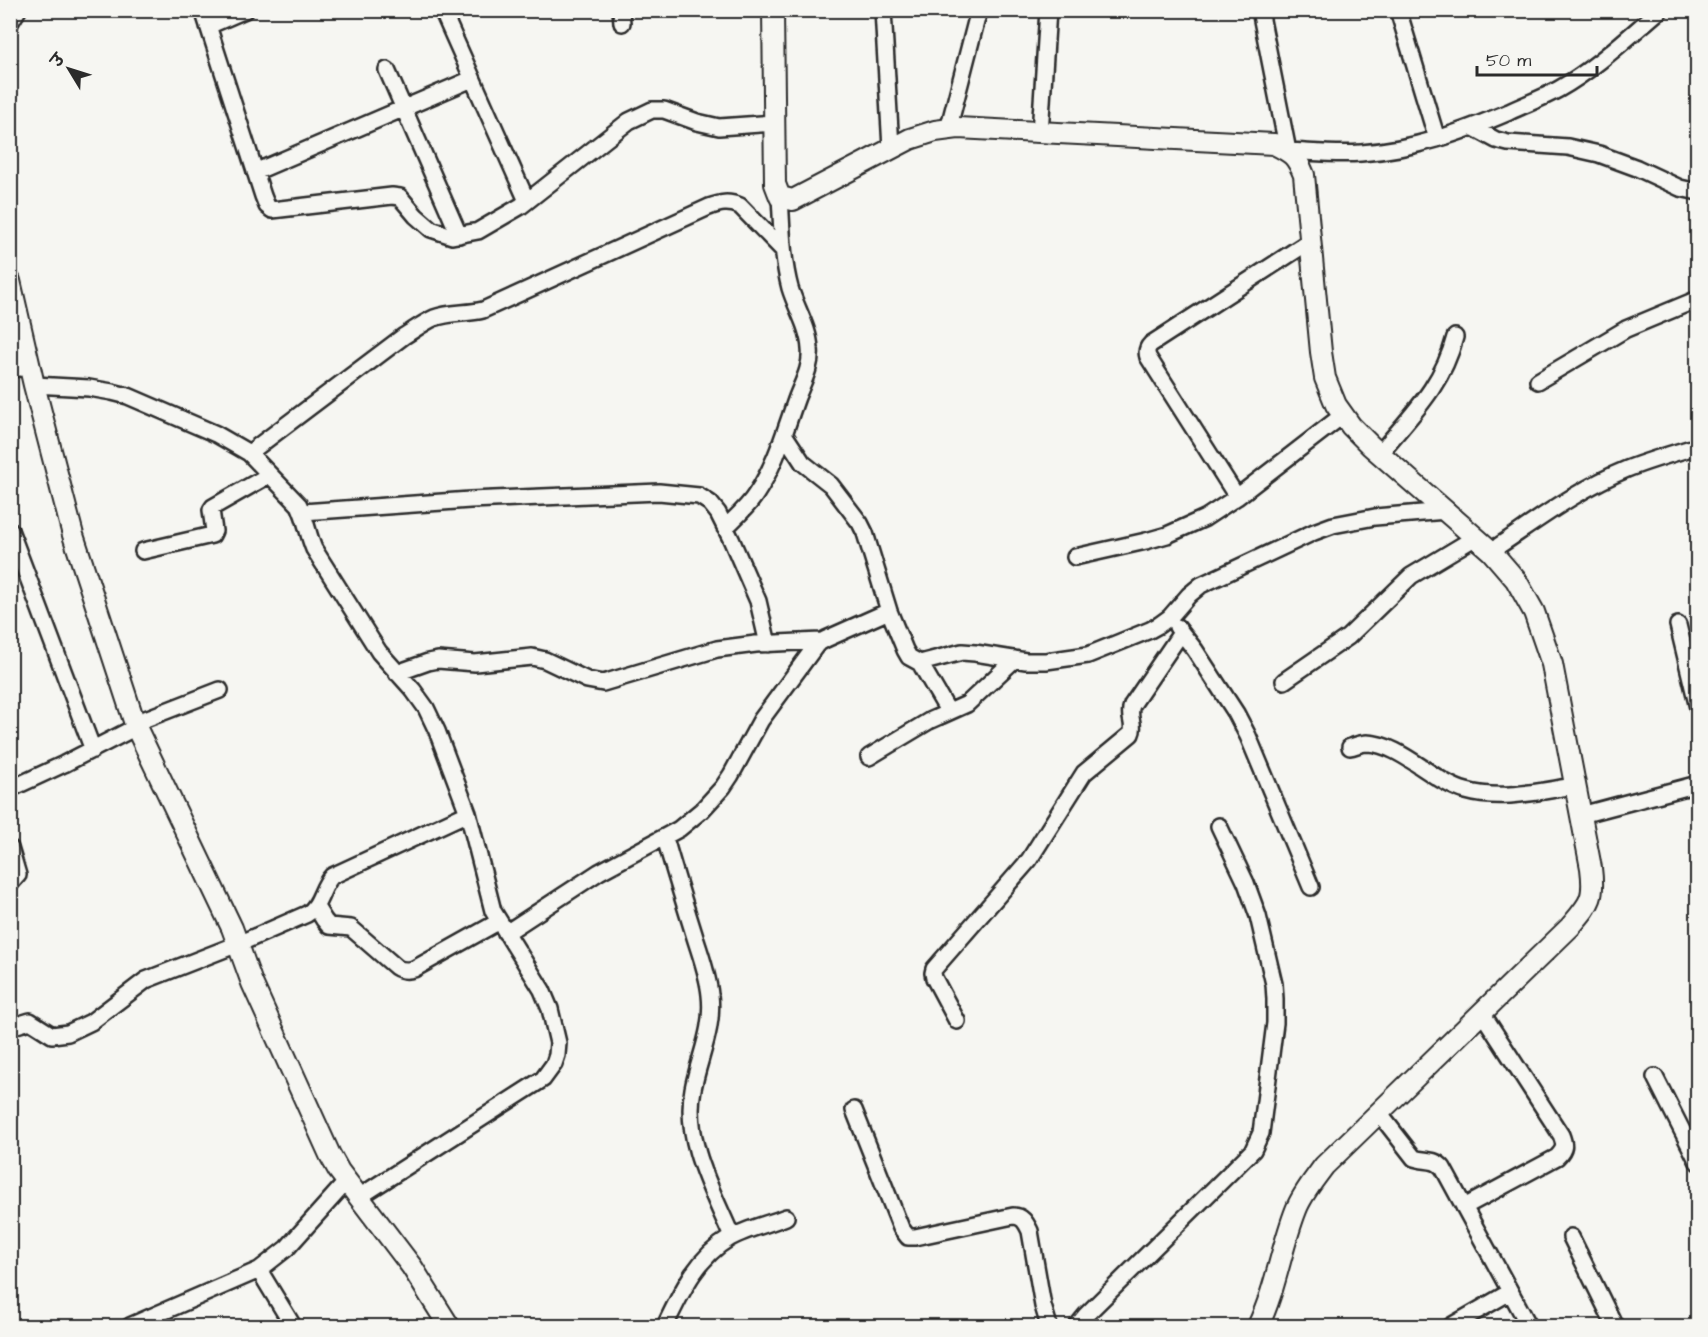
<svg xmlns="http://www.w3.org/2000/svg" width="1708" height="1337" viewBox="0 0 1708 1337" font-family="'Architects Daughter','Playpen Sans Deva',sans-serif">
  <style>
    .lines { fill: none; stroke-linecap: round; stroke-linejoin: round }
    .minor-casing { stroke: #2b2b2b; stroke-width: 20 }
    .tertiary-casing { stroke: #2b2b2b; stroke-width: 24 }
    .minor { stroke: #f6f6f2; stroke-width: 15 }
    .tertiary { stroke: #f6f6f2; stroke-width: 20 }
  </style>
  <rect width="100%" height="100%" fill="#f6f6f2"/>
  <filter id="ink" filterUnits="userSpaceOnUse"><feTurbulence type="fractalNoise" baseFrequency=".0167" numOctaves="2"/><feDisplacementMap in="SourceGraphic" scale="12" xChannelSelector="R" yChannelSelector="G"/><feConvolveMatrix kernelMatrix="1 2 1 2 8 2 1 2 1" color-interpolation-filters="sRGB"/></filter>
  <g filter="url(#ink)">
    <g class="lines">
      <defs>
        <path id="minor" d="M203,10L263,196L267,206L272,210L392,196L400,197L416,216L431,229L452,236L478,231L521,206L629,121L652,110H664L697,122L719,127L774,123
          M442,10L527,201
          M621,10L622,23
          M883,10L891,148
          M1260,10L1288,151C1312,152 1336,155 1361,153C1415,149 1460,133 1509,112C1526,104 1543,98 1559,89C1596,68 1628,37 1660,10
          M1398,10L1437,139
          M10,23L18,10
          M208,26L245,10
          M387,70L459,235
          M1472,127L1496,140L1508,143L1568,147L1599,154L1637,168L1680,188L1698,192
          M948,130L979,10
          M1040,133L1048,10
          M255,172L472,79
          M10,369L31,367
          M1538,381L1626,329L1698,299
          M34,385L89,388L112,392L128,396L216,434L249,453L299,505C306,519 308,535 314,549L379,652L413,690L426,708L437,731L468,813L493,911L542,990L550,1009L558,1043L557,1055L554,1064L543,1079L359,1197
          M784,434L803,463L831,485L860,523L865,533L889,611L905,650L909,657L920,663L962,652L975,653L1026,661H1046L1088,655L1150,630L1159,625L1170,617L1189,595L1201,585L1314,532L1333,525L1375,517L1446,511
          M249,453L404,336C414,330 423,323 434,318C449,312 467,314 483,310L709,207C720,203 728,201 740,206L783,250
          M1380,453C1411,415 1442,387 1455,337
          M1237,497L1148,357C1146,351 1147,348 1151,344L1310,241
          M303,512L470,500L659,492L699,496L710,503L718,513L731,539L758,601L768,644
          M725,528C736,517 748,507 756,494C776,464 785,430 797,397C803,382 812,365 810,349C809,328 796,308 790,288C782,258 782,228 780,197
          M10,530L93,750
          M143,551L212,535L214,531L211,510L213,507L269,475
          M1491,551C1535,522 1578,489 1627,469C1650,460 1674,453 1698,446
          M1075,557L1146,541L1167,535L1205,518L1237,497L1343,415
          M1678,625L1698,708
          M1177,627L1195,650L1236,713L1248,736L1311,887
          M920,663L948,711
          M397,673L428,662L438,660L475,663L532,657L545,660L587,680L603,683L717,649L756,644L821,641
          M1284,681L1348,637L1411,576L1476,537
          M135,723L220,690
          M1350,747C1355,746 1361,743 1367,743C1401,744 1433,782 1466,791C1501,801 1540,791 1575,786
          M869,757L929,721L967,704L1015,659
          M10,789L64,764L136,727
          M1581,815L1698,784
          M665,838C674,870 684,902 694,934C700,954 708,974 710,995C714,1029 699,1057 693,1089C683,1140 713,1192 732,1237
          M10,848L18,875L10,884
          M316,907L324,920L329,926L351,928L396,967C402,971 407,971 414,969L498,922
          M506,933L599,872L679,829L702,810L723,787L731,775L761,720L817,644L826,639L889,611
          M957,1021L934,978L933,973L934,969L1029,860L1084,773L1131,734C1136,724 1127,717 1132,705L1181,633
          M10,1027L30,1021L52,1035L68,1033L91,1022L146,980L238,944L307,914C321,906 321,887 332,876L468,813
          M1655,1077L1698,1162
          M854,1110L901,1228L908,1237H915L1013,1216C1023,1216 1026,1223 1030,1231L1043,1306L1049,1326
          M1379,1113L1414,1158C1425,1162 1435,1158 1443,1168L1529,1326
          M1464,1207L1557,1157C1565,1149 1565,1145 1561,1135L1482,1013
          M1571,1237L1615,1326
          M259,1270L293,1326
          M130,1326L259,1270L287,1248L347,1181
          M665,1326C681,1293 696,1258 730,1238C746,1229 768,1224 786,1217
          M1077,1326L1086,1315L1247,1156L1253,1150L1261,1133L1275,1023V999L1274,984L1258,916L1246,883L1219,826
          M1451,1326L1510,1292"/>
        <path id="tertiary" d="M773,10L775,184L780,197L793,200L910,139L935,131L958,128L1274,144C1292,153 1296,155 1304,175L1321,352L1325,378L1336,405L1351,426L1371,446L1491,551L1516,580L1534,612L1552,664L1591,868C1595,900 1590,903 1570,927L1324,1166C1314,1180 1302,1194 1296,1210C1281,1248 1276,1289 1258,1326
          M10,281L34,385L73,535L136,727L232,928L252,983L330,1155L339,1171L412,1267L449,1326"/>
      </defs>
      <use href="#minor" class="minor-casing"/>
      <use href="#tertiary" class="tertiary-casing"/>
      <use href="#minor" class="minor"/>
      <use href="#tertiary" class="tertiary"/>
    </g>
  </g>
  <rect width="1708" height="1337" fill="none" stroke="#f6f6f2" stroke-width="36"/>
  <rect x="18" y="18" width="1672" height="1301" fill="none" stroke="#2b2b2b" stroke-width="2" filter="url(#ink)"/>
  <g transform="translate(69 69) rotate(308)" stroke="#f6f6f2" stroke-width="4.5" paint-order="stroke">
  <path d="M0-4.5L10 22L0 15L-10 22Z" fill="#2b2b2b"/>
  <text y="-9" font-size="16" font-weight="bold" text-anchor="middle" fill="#2b2b2b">उ</text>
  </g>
  <path d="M1477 66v9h120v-9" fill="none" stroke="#2b2b2b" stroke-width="3"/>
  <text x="1486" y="66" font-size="18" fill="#2b2b2b" stroke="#f6f6f2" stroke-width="4.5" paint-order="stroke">50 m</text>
</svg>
